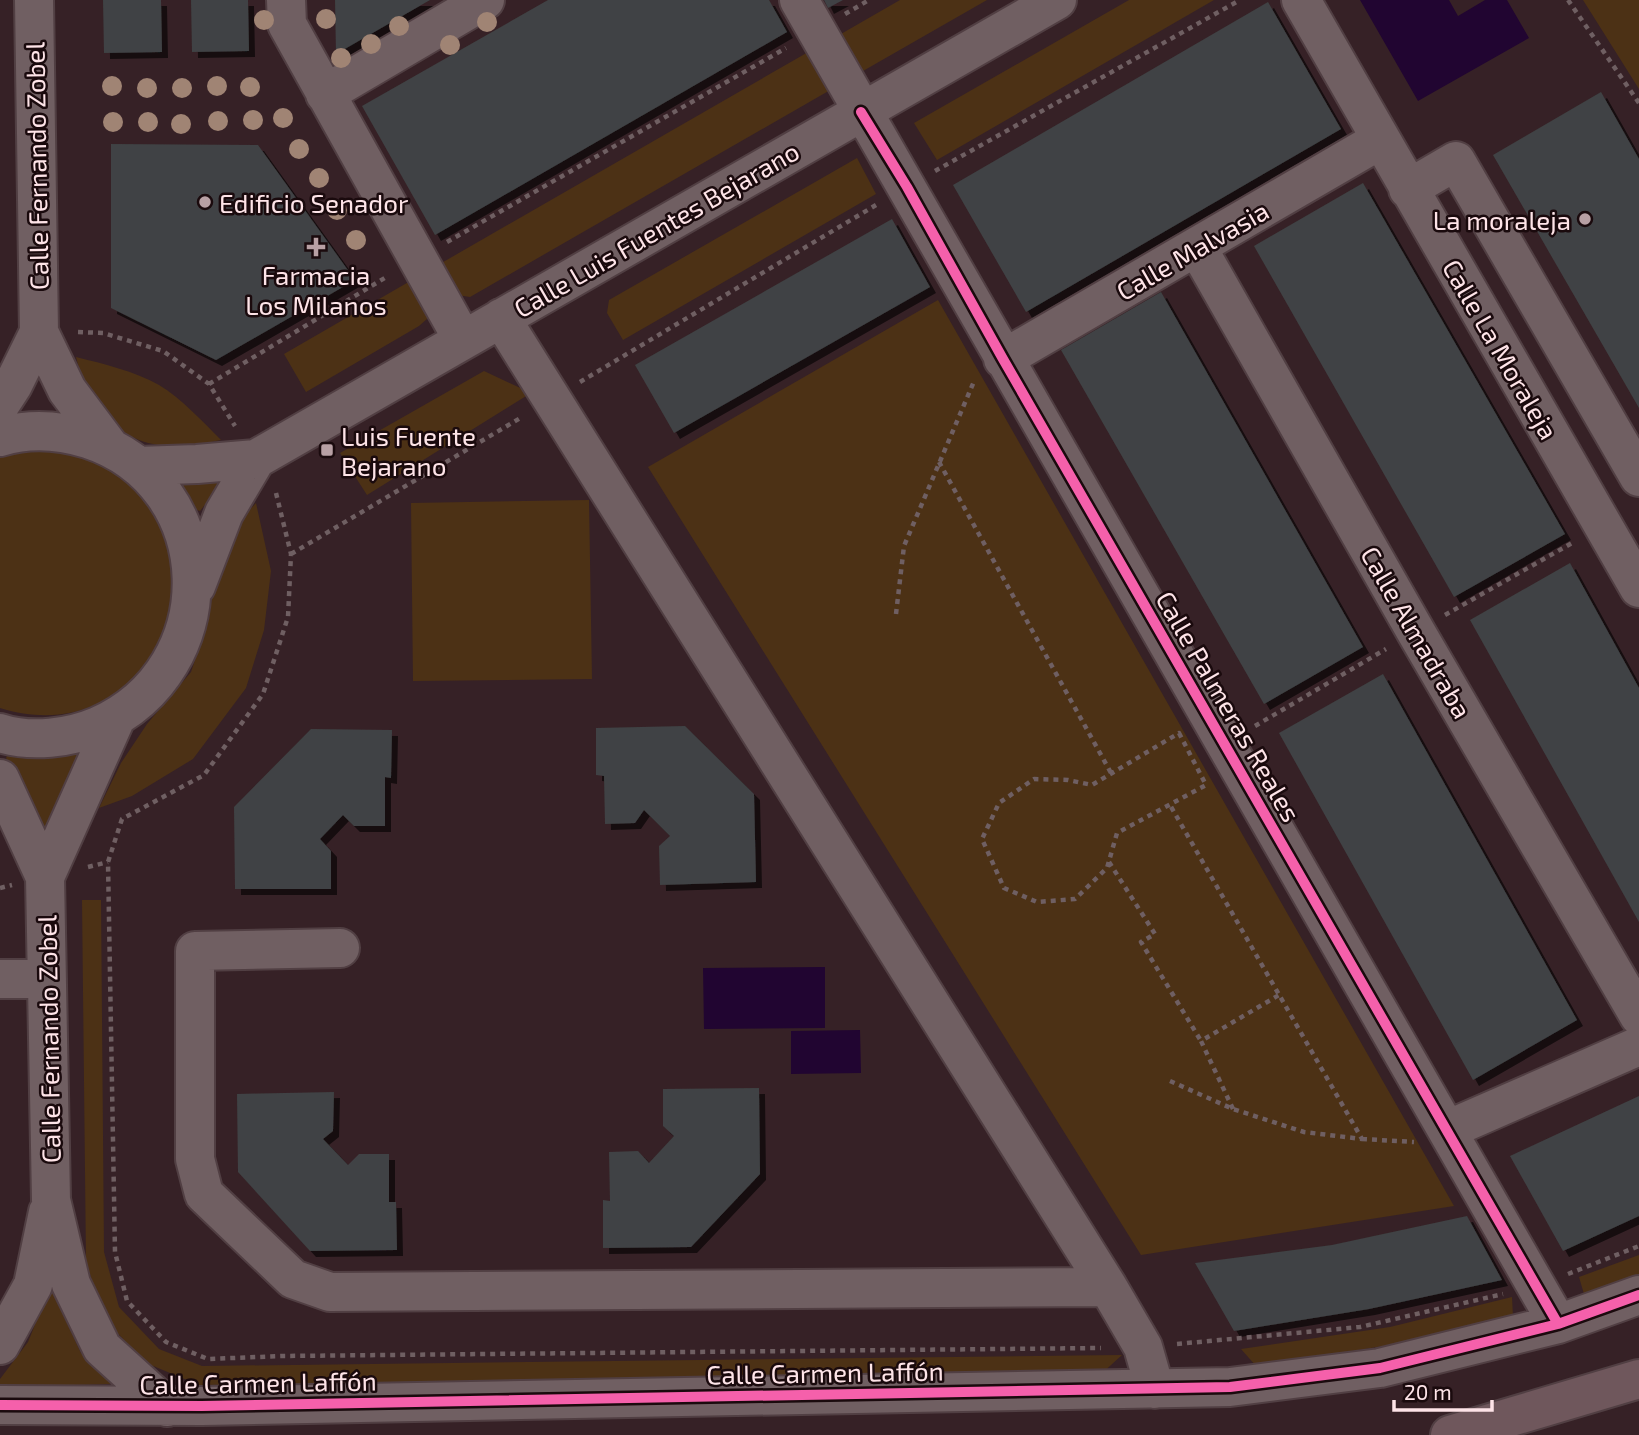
<svg xmlns="http://www.w3.org/2000/svg" width="1639" height="1435" font-family="'Exo 2',sans-serif">
	<style>
		.green { fill: #4c3115 }
		.water { fill: #210531 }
		.building { fill: #3f4244; filter: url(#shadow) }
		.lines { fill: none; stroke-linecap: round; stroke-linejoin: round }
		.minor-casing { stroke: #513f43; stroke-width: 42 }
		.highway-casing { stroke: #513f43; stroke-width: 42 }
		.path { stroke: #6f5f62; stroke-width: 4.5; stroke-dasharray: 5 5; stroke-linecap: butt }
		.minor { stroke: #705f62; stroke-width: 38 }
		.highway { stroke: #6f575c; stroke-width: 38 }
		.cycleway-casing { stroke: #1a0a0d; stroke-width: 15 }
		.cycleway { stroke: #f560ab; stroke-width: 10 }
		.tree { fill: #a08474 }
		.poi-dot { fill: #b8a0a4; stroke: #1a0a0d; stroke-width: 2.5 }
		.labels { text-anchor: middle; dominant-baseline: central; stroke-width: 5; stroke-linejoin: round; paint-order: stroke }
		.street-label { font-size: 26px; fill: #fee4e8; stroke: #1a0a0d }
		.poi-label { font-size: 26px; fill: #fee4e8; stroke: #1a0a0d; text-anchor: start }
	</style>
	<defs>
		<filter id="shadow"><feDropShadow dx="6" dy="6" stdDeviation="0" flood-color="#0009"/></filter>
	</defs>
	<rect width="100%" height="100%" fill="#362126"/>
	<path class="green" d="M900,0H987L856,75L834,38Z
		M1129,0H1214L937,160L914,123Z
		M1583,0H1639V89Z
		M810,51L832,89L470,297L457,295L438,265Z
		M857,158L876,194L623,340L607,313L609,300Z
		M412,280L427,307L428,318L419,326L306,392L284,354Z
		M938,300L1454,1206L1141,1255L648,467Z
		M76,357C104,364 134,371 159,385C182,399 202,421 221,440C170,451 132,451 98,407C94,401 88,395 85,389C81,379 79,367 76,357Z
		M484,371L531,393L367,495L340,453Z
		M46,449C61,452 80,453 94,460C247,534 161,758 0,708V456Z
		M218,476L222,483L200,511L192,508L179,487L183,481Z
		M589,500L592,679L413,681L411,503Z
		M256,503L271,571L264,630L246,688L193,759L132,796L99,808L121,763L147,724L191,672L209,618L218,555L234,526Z
		M78,751L81,754L46,856L21,785L6,758L9,752Z
		M82,900H101L104,1252L119,1307L159,1349L202,1366L1122,1355L1099,1376L199,1385L146,1363L105,1320L86,1262Z
		M1639,1255V1274L1584,1294L1579,1277Z
		M50,1287L81,1353L111,1384L0,1387V1379L28,1342Z
		M1512,1297L1513,1317L1390,1345L1256,1366L1241,1349L1390,1327Z"/>
	<path class="water" d="M1360,0H1449L1458,16L1485,0H1507L1529,38L1418,101Z
		M825,967V1028L704,1029L703,968Z
		M860,1030L861,1073L791,1074V1031Z"/>
	<path class="building" d="M103,0H161L162,52L104,53Z
		M191,0H248L249,51L192,52Z
		M335,0H430L336,54Z
		M548,0H769L787,32L435,235L362,106Z
		M824,0H843L828,8Z
		M1268,2L1341,129L1026,312L953,185Z
		M1601,92L1639,159V408L1493,155Z
		M111,144L258,145L355,280L216,360L111,308Z
		M1363,183L1565,534L1454,597L1254,246Z
		M892,219L930,287L674,433L635,365Z
		M1161,292L1363,647L1264,704L1061,350Z
		M1570,563L1639,688V922L1470,620Z
		M1383,674L1577,1020L1473,1080L1279,733Z
		M685,726L754,794L756,882L660,885L659,846L670,836L644,810L635,823L605,824L604,776L596,775V728Z
		M311,729L392,730L391,778L385,777V826H354L343,815L320,839L331,851V889H235L234,807Z
		M759,1088L760,1174L691,1247L603,1248V1200L610,1201L609,1152L638,1151L649,1163L674,1136L663,1126V1089Z
		M334,1092L333,1131L323,1139L348,1165L359,1154H389V1202H396L397,1250L310,1251L238,1172L237,1094Z
		M1639,1096V1216L1563,1251L1510,1156Z
		M1467,1216L1502,1280L1369,1309L1234,1331L1195,1263L1332,1245Z"/>
	<g class="lines">
		<g class="minor-casing">
			<path id="minor" d="M34,0L39,332L67,390L109,446
				M286,0L287,24L463,340
				M799,0L1558,1324
				M1301,0L1639,588
				M325,94L485,0
				M1408,189L1456,161L1639,477
				M1197,247L1416,632L1639,1016
				M501,318L1108,1287L1143,1347L1155,1389
				M1003,359L1380,140
				M0,405L13,385L39,332
				M0,437C29,428 59,430 88,439C222,483 227,669 98,726C70,738 31,743 0,733
				M138,466L197,464L256,459L1057,0
				M196,586L224,513L256,459
				M0,779L45,877L51,1200L71,1284L102,1348L167,1407
				M45,877L116,718
				M340,948L195,951V1159L204,1194L293,1279L330,1292L1108,1287
				M0,979H47
				M1447,1130L1639,1046
				M0,1345L33,1285L48,1212
				M0,1405L202,1406L1230,1387L1380,1368L1558,1324L1639,1295"/>
		</g>
		<g class="highway-casing">
			<path id="highway" d="M1450,1435L1639,1379"/>
		</g>
		<path class="path" d="M1568,0L1639,103
			M845,14L869,0
			M935,171L1240,0
			M447,242L786,48
			M78,332L103,333L163,351L209,384L235,426
			M580,382L876,205
			M209,384L388,276
			M939,462L1111,773
			M276,493L291,554L288,617L263,694L204,775L122,819L108,862L115,1252L127,1301L166,1342L208,1359L282,1356L1101,1348
			M291,554L522,417
			M896,614L904,546L975,379
			M1445,615L1572,543
			M1255,726L1386,649
			M1179,733L1206,785L1117,833L1107,868L1075,899L1037,902L1004,888L982,839L999,803L1034,779L1068,780L1092,785Z
			M1109,862L1155,934L1141,942L1201,1041
			M88,867L108,862
			M0,888L12,885
			M1170,1081L1233,1109L1304,1132L1362,1139L1170,805
			M1233,1109L1201,1041L1279,995
			M1362,1139L1414,1142
			M1568,1274L1639,1246
			M1177,1344L1360,1327L1503,1294"/>
		<use href="#minor" class="minor"/>
		<use href="#highway" class="highway"/>
		<g class="cycleway-casing">
			<path id="cycleway" d="M861,112L907,187L1003,359L1558,1324
				M0,1405L202,1406L1230,1387L1380,1368L1558,1324L1639,1295"/>
		</g>
		<use href="#cycleway" class="cycleway"/>
	</g>
	<g class="tree">
		<circle cx="326" cy="19" r="10"/>
		<circle cx="264" cy="20" r="10"/>
		<circle cx="487" cy="22" r="10"/>
		<circle cx="399" cy="26" r="10"/>
		<circle cx="371" cy="44" r="10"/>
		<circle cx="450" cy="45" r="10"/>
		<circle cx="341" cy="58" r="10"/>
		<circle cx="112" cy="86" r="10"/>
		<circle cx="217" cy="86" r="10"/>
		<circle cx="250" cy="87" r="10"/>
		<circle cx="147" cy="88" r="10"/>
		<circle cx="182" cy="88" r="10"/>
		<circle cx="283" cy="118" r="10"/>
		<circle cx="253" cy="120" r="10"/>
		<circle cx="218" cy="121" r="10"/>
		<circle cx="113" cy="122" r="10"/>
		<circle cx="148" cy="122" r="10"/>
		<circle cx="181" cy="124" r="10"/>
		<circle cx="299" cy="149" r="10"/>
		<circle cx="319" cy="178" r="10"/>
		<circle cx="337" cy="210" r="10"/>
		<circle cx="356" cy="240" r="10"/>
	</g>
	<g class="poi-dot">
		<circle cx="205" cy="202" r="7"/>
		<circle cx="1585" cy="219" r="7"/>
		<path d="M312.5 236.5h7v7h7v7h-7v7h-7v-7h-7v-7h7z"/>
		<rect x="320" y="443" width="14" height="14" rx="3.5"/>
	</g>
	<g class="labels">
		<g class="street-label">
			<text transform="translate(36 166) rotate(-91)">Calle Fernando Zobel</text>
			<text transform="translate(656 229) rotate(-30)">Calle Luis Fuentes Bejarano</text>
			<text transform="translate(1192 250) rotate(-30)">Calle Malvasia</text>
			<text transform="translate(1501 349) rotate(60)">Calle La Moraleja</text>
			<text transform="translate(1417 632) rotate(60)">Calle Almadraba</text>
			<text transform="translate(1229 706) rotate(60)">Calle Palmeras Reales</text>
			<text transform="translate(48 1039) rotate(-91)">Calle Fernando Zobel</text>
			<text transform="translate(825 1372) rotate(-1)">Calle Carmen Laffón</text>
			<text transform="translate(258 1382) rotate(-1)">Calle Carmen Laffón</text>
		</g>
		<g class="poi-label">
			<text x="219" y="202">Edificio Senador</text>
			<text x="1571" y="219" text-anchor="end">La moraleja</text>
			<text x="316" y="274" text-anchor="middle">Farmacia<tspan x="316" dy="30">Los Milanos</tspan></text>
			<text x="341" y="435">Luis Fuente<tspan x="341" dy="30">Bejarano</tspan></text>
		</g>
	</g>
	<path d="M1394 1400v10h98v-10" fill="none" stroke="#fee4e8" stroke-width="3.5"/>
	<text x="1404" y="1400" font-size="21" fill="#fee4e8" stroke="#1a0a0d" stroke-width="5" paint-order="stroke">20 m</text>
</svg>
